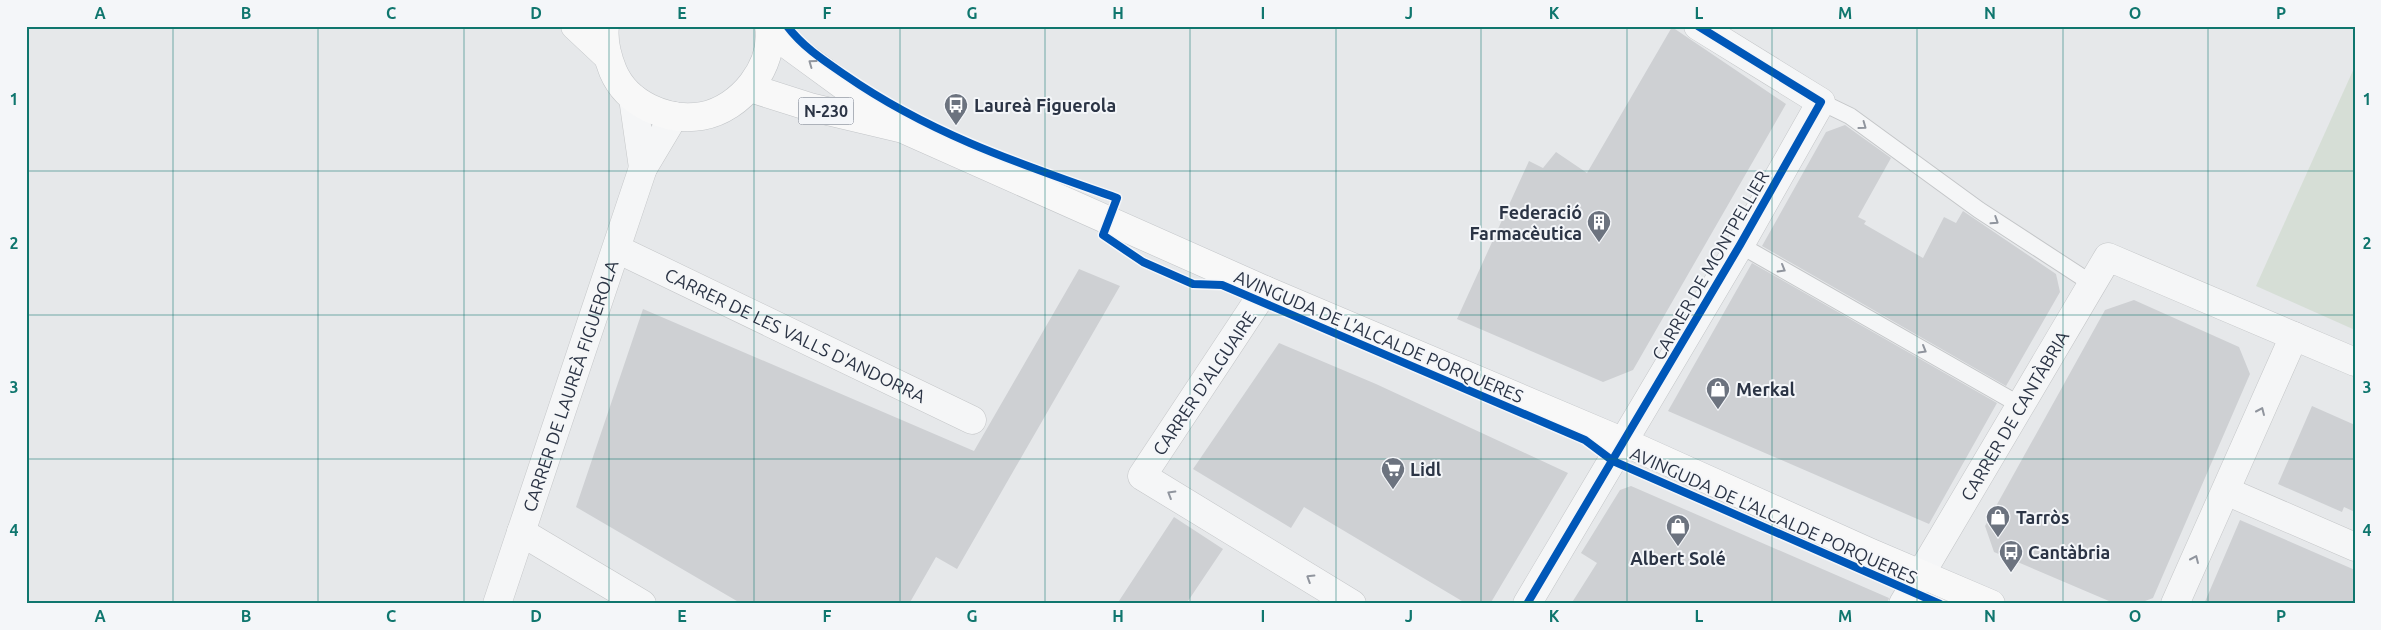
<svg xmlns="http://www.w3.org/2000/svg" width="2381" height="630" font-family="Ubuntu,sans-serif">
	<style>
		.green { fill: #d6ded6 }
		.building { fill: #ced0d3 }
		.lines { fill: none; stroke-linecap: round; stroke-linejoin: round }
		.lane-casing { stroke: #c4c6c8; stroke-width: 18 }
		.street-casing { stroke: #c4c6c8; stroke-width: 29 }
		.primary-casing { stroke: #c2c5c8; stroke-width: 29 }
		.lane { stroke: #f5f6f7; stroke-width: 16 }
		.street { stroke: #f5f6f7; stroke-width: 28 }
		.primary { stroke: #f8f8f8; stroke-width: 28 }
		.cycleway-casing { stroke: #f4f6f9; stroke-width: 11 }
		.cycleway { stroke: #0057b8; stroke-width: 8 }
		.oneway { stroke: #92969e }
		.oneway2 { stroke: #90959e }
		.grid { fill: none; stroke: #0f766e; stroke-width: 1; stroke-opacity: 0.55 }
		.labels { text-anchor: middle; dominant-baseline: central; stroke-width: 4; stroke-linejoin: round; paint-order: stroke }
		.shield { fill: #f4f6f9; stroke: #676e7b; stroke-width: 1 }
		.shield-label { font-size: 16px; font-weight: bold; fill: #2b3445 }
		.poi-label { font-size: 18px; font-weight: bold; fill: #2b3445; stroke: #f4f6f9; text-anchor: start }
		.street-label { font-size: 18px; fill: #2b3445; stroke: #f4f6f9 }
		.neatline { fill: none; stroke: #0f766e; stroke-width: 2 }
		.grid-label { font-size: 16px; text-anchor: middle; font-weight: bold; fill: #0f766e }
	</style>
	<rect width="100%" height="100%" fill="#e6e8ea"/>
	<path class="green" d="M2355,66V330L2256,286Z"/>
	<path class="building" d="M1672,27L1786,104L1633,370L1603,382L1457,319L1529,161L1543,168L1556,152L1587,173Z
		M1845,125L1891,158L1858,217L1866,221L1864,224L1923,258L1944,217L1956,223L1963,211L2056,274L2060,292L2006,386L1762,246L1826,132Z
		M1752,263L1997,403L1929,524L1668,411Z
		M1079,269L1120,286L957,569L936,557L909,604H742L576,507L643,309L974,451Z
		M2134,300L2239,347L2250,374L2153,598L2137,604H2116L1994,552L1985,526L2105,310Z
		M1279,343L1376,384L1568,473L1490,604H1467L1304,507L1291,528L1193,469Z
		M2312,406L2355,425V512L2344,507L2342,512L2278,484Z
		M1631,486L1889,598L1887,604H1571L1597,563L1581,553L1620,490Z
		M1174,517L1223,549L1186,604H1117Z
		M2240,520L2355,570V604H2204Z"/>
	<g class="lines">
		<g class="lane-casing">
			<path id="lane" d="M1821,102L1850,116L1979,210L2091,283
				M1740,245L2020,405"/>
		</g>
		<g class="street-casing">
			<g id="street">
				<path d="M633,98L643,168"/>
				<path id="s1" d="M617,249L972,420"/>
				<path d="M1265,290L1142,476L1352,604"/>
				<path d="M2226,491L2355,547"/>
				<path d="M521,532L642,604"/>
				<path id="s2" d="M497,604L643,168L674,116"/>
				<path d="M1527,604L1740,245L1821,102L1698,26"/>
				<path id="s3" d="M1903,604L2108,257L2355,362"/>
				<path d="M2175,604L2294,336"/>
			</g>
		</g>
		<g class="primary-casing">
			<path id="primary" d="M575,26L607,56
				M605,26C603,42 607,56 613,71C627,104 667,122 702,116C741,109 775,66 769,26
				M770,32L896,124
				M750,88L810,107L903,129L1265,290L1624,442L1869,552L1991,604"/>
		</g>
		<use href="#lane" class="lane"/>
		<use href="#street" class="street"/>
		<use href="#primary" class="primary"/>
		<g class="cycleway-casing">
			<path id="cycleway" d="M787,26C803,47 823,60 845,75C930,134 1020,164 1117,198L1103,235L1143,262L1193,284L1222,285L1585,440L1613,461L1940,604
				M1527,604L1740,245L1821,102L1698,26"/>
		</g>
		<use href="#cycleway" class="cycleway"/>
	</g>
	<defs><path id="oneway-chevron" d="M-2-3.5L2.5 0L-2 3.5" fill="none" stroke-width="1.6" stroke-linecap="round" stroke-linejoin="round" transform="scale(1.25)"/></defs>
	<use class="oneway" href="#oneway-chevron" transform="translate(812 63) rotate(-144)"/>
	<g class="oneway2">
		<use href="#oneway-chevron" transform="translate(1863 126) rotate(36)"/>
		<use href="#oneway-chevron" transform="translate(1995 221) rotate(33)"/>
		<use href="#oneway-chevron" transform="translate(1782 269) rotate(30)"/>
		<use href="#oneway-chevron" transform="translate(1923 350) rotate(30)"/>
		<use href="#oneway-chevron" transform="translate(2261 411) rotate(-66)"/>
		<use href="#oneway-chevron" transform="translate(1171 494) rotate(-149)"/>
		<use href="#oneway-chevron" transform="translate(2195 559) rotate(-66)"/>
		<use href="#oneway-chevron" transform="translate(1310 578) rotate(-148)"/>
	</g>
	<path class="grid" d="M173,26V604M318,26V604M464,26V604M609,26V604M754,26V604M900,26V604M1045,26V604M1190,26V604M1336,26V604M1481,26V604M1627,26V604M1772,26V604M1917,26V604M2063,26V604M2208,26V604M26,171H2355M26,315H2355M26,459H2355"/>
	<defs>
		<g id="bus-pin" transform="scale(1.25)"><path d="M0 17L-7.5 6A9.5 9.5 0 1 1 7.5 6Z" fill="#6c737f" stroke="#f4f6f9"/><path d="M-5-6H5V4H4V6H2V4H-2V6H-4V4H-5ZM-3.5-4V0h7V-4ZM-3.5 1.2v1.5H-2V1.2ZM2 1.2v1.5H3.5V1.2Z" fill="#fff"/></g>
		<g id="building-pin" transform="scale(1.25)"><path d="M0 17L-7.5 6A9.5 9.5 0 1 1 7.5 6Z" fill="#6c737f" stroke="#f4f6f9"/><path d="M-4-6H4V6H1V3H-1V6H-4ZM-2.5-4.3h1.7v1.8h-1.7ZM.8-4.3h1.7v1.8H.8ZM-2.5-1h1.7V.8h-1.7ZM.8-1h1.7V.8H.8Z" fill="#fff"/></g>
		<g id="shop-pin" transform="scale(1.25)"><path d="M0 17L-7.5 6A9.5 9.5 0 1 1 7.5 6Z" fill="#6c737f" stroke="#f4f6f9"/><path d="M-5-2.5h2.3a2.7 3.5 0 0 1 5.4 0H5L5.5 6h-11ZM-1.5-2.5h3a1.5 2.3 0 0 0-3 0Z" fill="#fff"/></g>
		<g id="supermarket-pin" transform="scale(1.25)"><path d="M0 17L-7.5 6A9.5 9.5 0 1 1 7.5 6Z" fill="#6c737f" stroke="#f4f6f9"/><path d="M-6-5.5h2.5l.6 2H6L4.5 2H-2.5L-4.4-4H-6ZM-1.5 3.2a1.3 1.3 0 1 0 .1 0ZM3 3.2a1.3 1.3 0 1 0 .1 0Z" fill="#fff"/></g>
	</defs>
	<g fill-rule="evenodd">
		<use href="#bus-pin" x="956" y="105"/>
		<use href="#building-pin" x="1599" y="222"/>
		<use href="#shop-pin" x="1718" y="389"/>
		<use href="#supermarket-pin" x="1393" y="469"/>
		<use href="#shop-pin" x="1998" y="517"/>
		<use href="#shop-pin" x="1678" y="526"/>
		<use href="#bus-pin" x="2011" y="552"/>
	</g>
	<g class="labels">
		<rect class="shield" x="798.5" y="97.5" width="55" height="27" rx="4"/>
		<g class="shield-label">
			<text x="826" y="111">N-230</text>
		</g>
		<g class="poi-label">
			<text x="974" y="105">Laureà Figuerola</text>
			<text x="1582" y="212" text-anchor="end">Federació<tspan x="1582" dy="21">Farmacèutica</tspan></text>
			<text x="1736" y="389">Merkal</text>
			<text x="1410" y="469">Lidl</text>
			<text x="2016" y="517">Tarròs</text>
			<text x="2028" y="552">Cantàbria</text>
			<text x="1678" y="558" text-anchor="middle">Albert Solé</text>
		</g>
		<g class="street-label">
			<text transform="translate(1710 265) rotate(-60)">CARRER DE MONTPELLIER</text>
			<text stroke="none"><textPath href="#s1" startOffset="198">CARRER DE LES VALLS D'ANDORRA</textPath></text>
			<text transform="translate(1379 336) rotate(23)">AVINGUDA DE L'ALCALDE PORQUERES</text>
			<text transform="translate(1204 383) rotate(-56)">CARRER D'ALGUAIRE</text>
			<text stroke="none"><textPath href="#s2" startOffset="230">CARRER DE LAUREÀ FIGUEROLA</textPath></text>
			<text stroke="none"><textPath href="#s3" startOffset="219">CARRER DE CANTÀBRIA</textPath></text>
			<text transform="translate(1774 515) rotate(24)">AVINGUDA DE L'ALCALDE PORQUERES</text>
		</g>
	</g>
	<rect width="2381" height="630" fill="none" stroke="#f4f6f9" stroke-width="55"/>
	<rect x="28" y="28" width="2326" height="574" class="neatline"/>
	<g class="grid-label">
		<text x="100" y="19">A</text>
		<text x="246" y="19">B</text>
		<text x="391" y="19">C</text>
		<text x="536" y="19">D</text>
		<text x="682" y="19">E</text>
		<text x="827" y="19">F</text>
		<text x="972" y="19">G</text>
		<text x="1118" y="19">H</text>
		<text x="1263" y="19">I</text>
		<text x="1409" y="19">J</text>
		<text x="1554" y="19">K</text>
		<text x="1699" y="19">L</text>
		<text x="1845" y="19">M</text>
		<text x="1990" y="19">N</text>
		<text x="2135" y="19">O</text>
		<text x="2281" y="19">P</text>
		<text x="14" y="105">1</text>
		<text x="2367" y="105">1</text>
		<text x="14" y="249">2</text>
		<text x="2367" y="249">2</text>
		<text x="14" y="393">3</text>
		<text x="2367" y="393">3</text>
		<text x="14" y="536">4</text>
		<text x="2367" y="536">4</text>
		<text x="100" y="622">A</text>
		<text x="246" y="622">B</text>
		<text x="391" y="622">C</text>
		<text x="536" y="622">D</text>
		<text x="682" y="622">E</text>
		<text x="827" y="622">F</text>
		<text x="972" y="622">G</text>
		<text x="1118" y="622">H</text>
		<text x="1263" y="622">I</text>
		<text x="1409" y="622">J</text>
		<text x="1554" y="622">K</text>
		<text x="1699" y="622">L</text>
		<text x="1845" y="622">M</text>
		<text x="1990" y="622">N</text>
		<text x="2135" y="622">O</text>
		<text x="2281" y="622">P</text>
	</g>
</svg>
